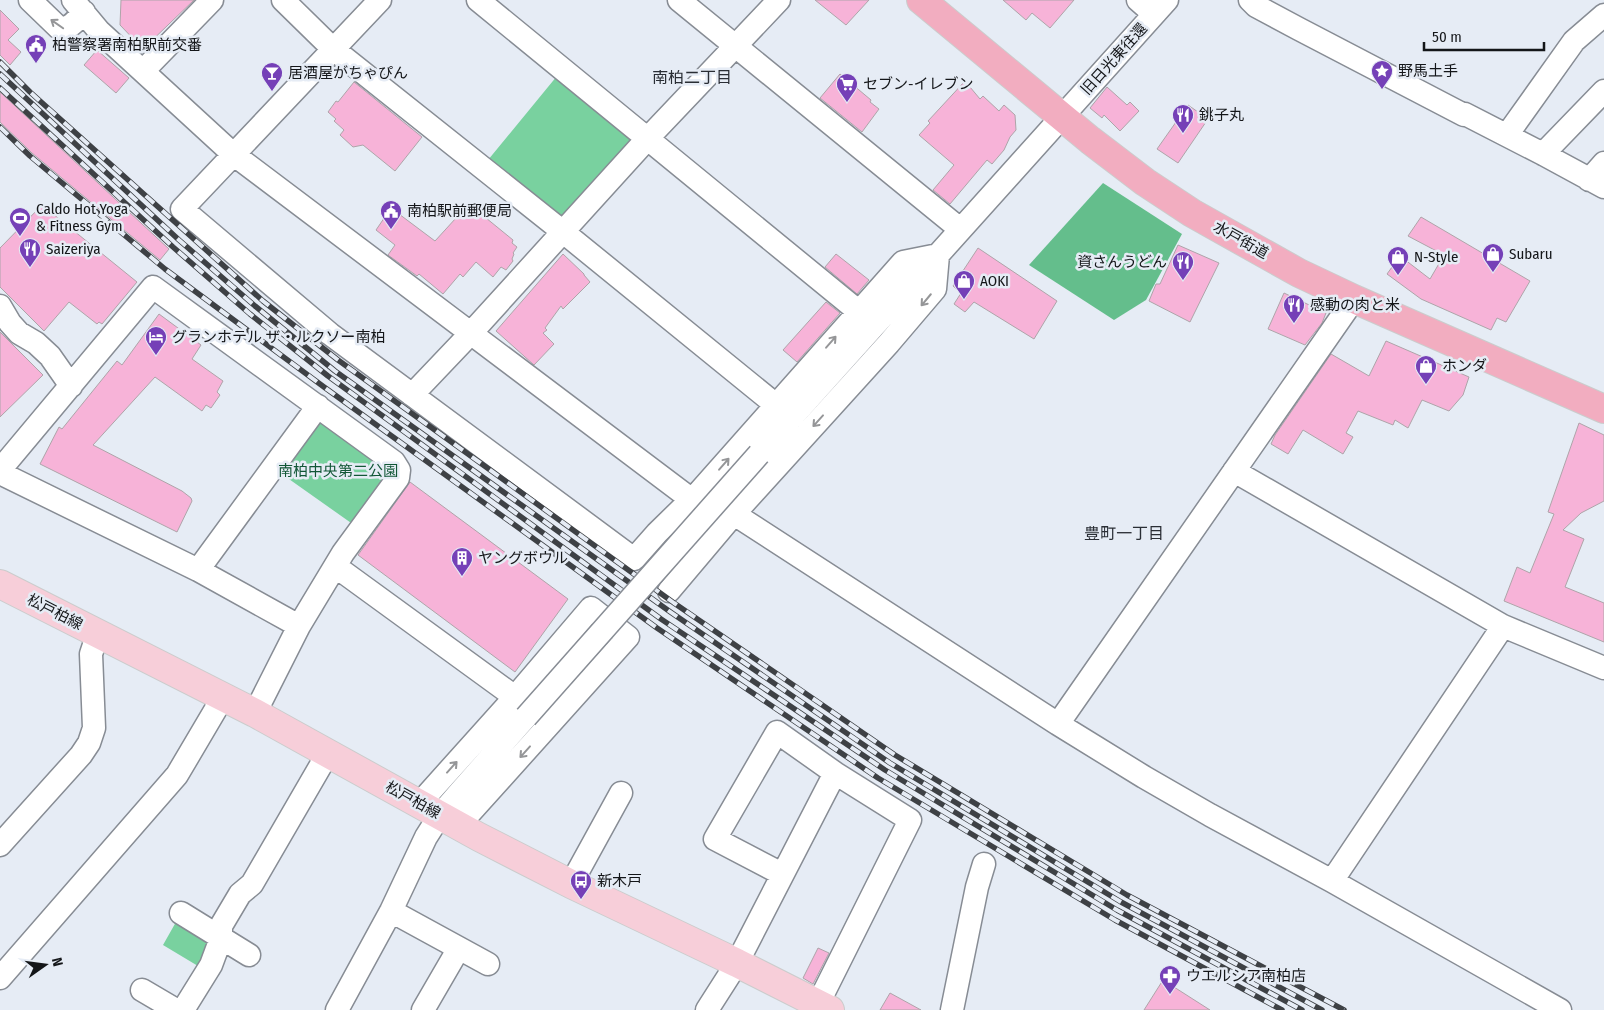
<svg xmlns="http://www.w3.org/2000/svg" width="1604" height="1010" font-family="'Fira Sans Condensed','Noto Sans JP',sans-serif">
	<style>
		.green { fill: #79d19f }
		.forest { fill: #64be8c }
		.building { fill: #f7b3d8; stroke: #aea4a9 }
		.lines { fill: none; stroke-linecap: round; stroke-linejoin: round }
		.minor-casing { stroke: #878c94; stroke-width: 25 }
		.major-casing { stroke: #cbcccc; stroke-width: 30 }
		.highway-casing { stroke: #cbcccc; stroke-width: 30 }
		.minor { stroke: #fff; stroke-width: 22 }
		.major { stroke: #f7ced9; stroke-width: 28 }
		.highway { stroke: #f2adc0; stroke-width: 28 }
		.rail-casing { stroke: #3e4145; stroke-width: 5.5 }
		.rail { stroke: #e6ecf5; stroke-width: 4; stroke-dasharray: 11; stroke-linecap: butt }
		.minor-bridge-casing { stroke: #878c94; stroke-width: 25; stroke-linecap: butt }
		.minor-bridge { stroke: #fff; stroke-width: 22 }
		.oneway { stroke: #959698 }
		.labels { text-anchor: middle; dominant-baseline: central; stroke-width: 5; stroke-linejoin: round; paint-order: stroke }
		.poi-label { font-size: 15px; fill: #141619; stroke: #e6ecf5; text-anchor: start }
		.street-label { font-size: 15px; fill: #141619; stroke: #e6ecf5 }
		.park-label { font-size: 15px; fill: #125737; stroke: #e6ecf5 }
		.neighbourhood-label { font-size: 16px; fill: #2a2e35; stroke: #e6ecf5 }
	</style>
	<rect width="100%" height="100%" fill="#e6ecf5"/>
	<path class="green" d="M557,76L633,135L634,144L567,217L556,218L488,160Z
		M318,420L390,466L391,475L354,525L279,472Z
		M176,922L206,941L208,946L198,966L163,945Z"/>
	<path class="forest" d="M1103,183L1182,234L1146,300L1114,320L1029,265Z"/>
	<path class="building" d="M121,0H194L143,49L120,25Z
		M815,0H869L846,25Z
		M1003,0H1074L1050,28L1032,13L1026,20Z
		M0,10L19,29L8,40L21,52L10,65L0,55Z
		M97,50L129,78L116,93L84,65Z
		M840,74L871,100L870,102L879,109L862,132L820,98Z
		M965,81L980,99L983,96L999,111L1004,105L1015,115L1016,130L1010,137L1004,150L992,164L987,160L950,204L933,190L954,165L919,135L930,123L928,121Z
		M354,82L422,137L395,171L363,145L353,147L340,135L344,130L334,121L336,119L328,112L336,101L338,102Z
		M1107,87L1127,105L1130,102L1139,111L1120,131L1104,115L1102,118L1090,108Z
		M0,92L169,249L160,260L32,153L0,122Z
		M1188,105L1208,119L1178,163L1157,149Z
		M42,205L137,282L102,324L99,322L97,324L69,302L44,331L0,287V248Z
		M466,205L475,209L513,240L512,243L517,247L513,253L514,254L512,259L513,261L506,270L501,267L493,277L476,262L463,277L460,274L443,294L419,274L417,276L388,255L395,245L376,230L391,208L435,241L456,218Z
		M1421,217L1530,281L1506,322L1497,318L1491,330L1421,299L1387,274L1400,256L1430,279L1444,255L1408,236Z
		M1178,245L1219,263L1190,322L1149,301L1156,284H1160Z
		M978,248L1057,301L1034,339L974,302L965,312L954,304L961,293L953,286Z
		M563,254L584,274V275L590,282L563,309L561,306L545,328L547,330L543,333L554,344L534,365L496,331Z
		M836,254L869,280L857,294L825,267Z
		M1284,293L1326,313L1322,323L1305,345L1268,329Z
		M826,302L840,313L797,362L783,350Z
		M159,314L201,345L192,359L223,381L217,392L220,395L211,408L206,405L202,411L155,377L93,445L182,491L191,498L192,501L177,532L40,464L59,427L62,429L117,361L122,365Z
		M0,332L43,375L0,417Z
		M1386,341L1469,377L1463,395L1449,411L1422,400L1408,428L1395,420L1393,425L1358,411L1346,433L1353,437L1343,454L1303,430L1288,454L1271,444L1275,435L1331,354L1369,376Z
		M1579,423L1604,435V501L1581,513L1563,530L1584,539L1565,587L1604,603V642L1504,601L1517,567L1530,573L1554,514L1548,512Z
		M410,482L568,599L515,672L358,555Z
		M818,948L829,953L813,984L803,978Z
		M1163,980L1210,1010H1144Z
		M890,993L921,1010H880Z"/>
	<g class="lines">
		<g class="minor-casing">
			<path id="minor" d="M30,0L59,28C70,30 76,20 84,12
				M73,0L99,31L233,154L704,509
				M283,0L332,48L562,231L776,405
				M380,0L182,209L330,334L634,559L657,533L700,491L903,262L938,255L935,289L889,343L734,514L669,591
				M478,0L858,311
				M679,0L960,229
				M1138,0L1154,14
				M1250,0L1256,6L1299,29L1464,115L1465,114L1543,154L1604,187
				M143,71L212,0
				M1507,135L1574,41L1604,15
				M1543,154L1604,91
				M1589,180L1604,163
				M0,306L10,323L19,333L36,343L50,356L71,386
				M412,395L471,333L648,138L779,0
				M759,454L1167,0
				M0,470L153,287L394,462L399,470L398,478L343,553L299,626L255,713
				M1234,471L1503,626L1604,668
				M0,473L198,570L299,626
				M734,514L1058,724L1144,777L1210,815L1332,881L1560,1010
				M335,566L515,697
				M198,570L318,406
				M1058,724L1354,299
				M419,804L515,697L591,608L628,637L459,825
				M0,845L81,755L89,743L94,728L91,654L98,633
				M1332,881L1503,626
				M571,884L621,793
				M391,911L488,964
				M181,913L249,955
				M0,978L177,775L223,697
				M142,990L176,1010
				M818,1004L910,820L835,773
				M183,1010L211,965L221,938V926L240,894L252,884L328,753
				M337,1010L391,911L426,837L440,815L459,793L526,717
				M423,1010L459,948
				M707,1010L737,963L835,773L777,732L715,839L782,874
				M952,1010L977,887L984,864"/>
		</g>
		<g class="major-casing">
			<path id="major" d="M0,584L255,713L479,837L571,884L737,963L830,1010"/>
		</g>
		<g class="highway-casing">
			<path id="highway" d="M921,0L1090,140L1145,182L1192,213L1299,273L1354,299L1604,409"/>
		</g>
		<use href="#minor" class="minor"/>
		<use href="#major" class="major"/>
		<use href="#highway" class="highway"/>
		<g class="rail-casing">
			<path id="rail" d="M0,62L30,92L263,301L338,360L674,603L895,755L1127,895L1344,1010
				M0,74L179,240L255,306L335,371L669,611L890,763L1121,902L1322,1010
				M0,88L173,247L250,314L328,376L661,619L885,770L1117,910L1302,1010
				M0,127L30,156L165,269L324,387L657,628L878,778L1115,920L1282,1010"/>
		</g>
		<use href="#rail" class="rail"/>
		<g class="minor-bridge-casing">
			<path id="minor-bridge" d="M526,717L759,454"/>
		</g>
		<use href="#minor-bridge" class="minor-bridge"/>
	</g>
	<defs><path id="oneway-shaft" d="M-6 0H5M1.5-3L5.5 0L1.5 3" fill="none" stroke-width="1.6" stroke-linecap="round" stroke-linejoin="round" transform="scale(1.25)"/></defs>
	<g class="oneway">
		<use href="#oneway-shaft" transform="translate(57 24) rotate(-145)"/>
		<use href="#oneway-shaft" transform="translate(926 300) rotate(130)"/>
		<use href="#oneway-shaft" transform="translate(831 342) rotate(-49)"/>
		<use href="#oneway-shaft" transform="translate(818 421) rotate(132)"/>
		<use href="#oneway-shaft" transform="translate(724 464) rotate(-49)"/>
		<use href="#oneway-shaft" transform="translate(525 752) rotate(132)"/>
		<use href="#oneway-shaft" transform="translate(452 767) rotate(-48)"/>
	</g>
	<defs>
		<g id="civic-pin" transform="scale(1.125)"><path d="M0 17L-7.5 6A9.5 9.5 0 1 1 7.5 6Z" fill="#7540b7" stroke="#e6ecf5"/><path d="M-.6-6.5H3V-4.5H.6V-3L4-1V1h2V6H-6V1h2V-1L-.6-3ZM-1.2 2.5V6h2.4V2.5Z" fill="#fff"/></g>
		<g id="sight-pin" transform="scale(1.125)"><path d="M0 17L-7.5 6A9.5 9.5 0 1 1 7.5 6Z" fill="#7540b7" stroke="#e6ecf5"/><path d="M0-6L1.8-2.2L6-1.7L2.9 1.2L3.7 5.4L0 3.3L-3.7 5.4L-2.9 1.2L-6-1.7L-1.8-2.2Z" fill="#fff"/></g>
		<g id="bar-pin" transform="scale(1.125)"><path d="M0 17L-7.5 6A9.5 9.5 0 1 1 7.5 6Z" fill="#7540b7" stroke="#e6ecf5"/><path d="M-6-5H6L.8 .8V4.5H3.5V6h-7V4.5H-.8V.8Z" fill="#fff"/></g>
		<g id="supermarket-pin" transform="scale(1.125)"><path d="M0 17L-7.5 6A9.5 9.5 0 1 1 7.5 6Z" fill="#7540b7" stroke="#e6ecf5"/><path d="M-6-5.5h2.5l.6 2H6L4.5 2H-2.5L-4.4-4H-6ZM-1.5 3.2a1.3 1.3 0 1 0 .1 0ZM3 3.2a1.3 1.3 0 1 0 .1 0Z" fill="#fff"/></g>
		<g id="restaurant-pin" transform="scale(1.125)"><path d="M0 17L-7.5 6A9.5 9.5 0 1 1 7.5 6Z" fill="#7540b7" stroke="#e6ecf5"/><path d="M-5-6h1v4h1v-4h1v4h1v-4h1v5L-1.5 .5V6h-2V.5L-5-1ZM5-6V6H3V1.5H1.5Q1.5-4 5-6Z" fill="#fff"/></g>
		<g id="stadium-pin" transform="scale(1.125)"><path d="M0 17L-7.5 6A9.5 9.5 0 1 1 7.5 6Z" fill="#7540b7" stroke="#e6ecf5"/><path d="M0-5a6.5 5 0 1 0 0 10a6.5 5 0 1 0 0-10ZM-3.5-1.8h7v3.6h-7Z" fill="#fff"/></g>
		<g id="shop-pin" transform="scale(1.125)"><path d="M0 17L-7.5 6A9.5 9.5 0 1 1 7.5 6Z" fill="#7540b7" stroke="#e6ecf5"/><path d="M-5-2.5h2.3a2.7 3.5 0 0 1 5.4 0H5L5.5 6h-11ZM-1.5-2.5h3a1.5 2.3 0 0 0-3 0Z" fill="#fff"/></g>
		<g id="hotel-pin" transform="scale(1.125)"><path d="M0 17L-7.5 6A9.5 9.5 0 1 1 7.5 6Z" fill="#7540b7" stroke="#e6ecf5"/><path d="M-6-4.5h1.5V1H6V5H4.5V3h-9V5H-6ZM-4 0a1.8 1.8 0 1 1 3.6 0ZM.5 0V-2.5h3Q6-2.5 6 0Z" fill="#fff"/></g>
		<g id="building-pin" transform="scale(1.125)"><path d="M0 17L-7.5 6A9.5 9.5 0 1 1 7.5 6Z" fill="#7540b7" stroke="#e6ecf5"/><path d="M-4-6H4V6H1V3H-1V6H-4ZM-2.5-4.3h1.7v1.8h-1.7ZM.8-4.3h1.7v1.8H.8ZM-2.5-1h1.7V.8h-1.7ZM.8-1h1.7V.8H.8Z" fill="#fff"/></g>
		<g id="bus-pin" transform="scale(1.125)"><path d="M0 17L-7.5 6A9.5 9.5 0 1 1 7.5 6Z" fill="#7540b7" stroke="#e6ecf5"/><path d="M-5-6H5V4H4V6H2V4H-2V6H-4V4H-5ZM-3.5-4V0h7V-4ZM-3.5 1.2v1.5H-2V1.2ZM2 1.2v1.5H3.5V1.2Z" fill="#fff"/></g>
		<g id="pharmacy-pin" transform="scale(1.125)"><path d="M0 17L-7.5 6A9.5 9.5 0 1 1 7.5 6Z" fill="#7540b7" stroke="#e6ecf5"/><path d="M-2-6h4v4h4v4h-4v4h-4v-4h-4v-4h4Z" fill="#fff"/></g>
	</defs>
	<g fill-rule="evenodd">
		<use href="#civic-pin" x="36" y="45"/>
		<use href="#sight-pin" x="1382" y="71"/>
		<use href="#bar-pin" x="272" y="73"/>
		<use href="#supermarket-pin" x="847" y="84"/>
		<use href="#restaurant-pin" x="1183" y="115"/>
		<use href="#civic-pin" x="391" y="211"/>
		<use href="#stadium-pin" x="20" y="218"/>
		<use href="#restaurant-pin" x="30" y="249"/>
		<use href="#shop-pin" x="1493" y="254"/>
		<use href="#shop-pin" x="1398" y="257"/>
		<use href="#restaurant-pin" x="1183" y="262"/>
		<use href="#shop-pin" x="964" y="281"/>
		<use href="#restaurant-pin" x="1294" y="305"/>
		<use href="#hotel-pin" x="156" y="337"/>
		<use href="#shop-pin" x="1426" y="366"/>
		<use href="#building-pin" x="462" y="558"/>
		<use href="#bus-pin" x="581" y="881"/>
		<use href="#pharmacy-pin" x="1170" y="976"/>
	</g>
	<g class="labels">
		<g class="poi-label">
			<text x="52" y="45">柏警察署南柏駅前交番</text>
			<text x="1398" y="71">野馬土手</text>
			<text x="288" y="73">居酒屋がちゃぴん</text>
			<text x="863" y="84">セブン-イレブン</text>
			<text x="1199" y="115">銚子丸</text>
			<text x="36" y="209">Caldo Hot Yoga<tspan x="36" dy="17">&amp; Fitness Gym</tspan></text>
			<text x="407" y="211">南柏駅前郵便局</text>
			<text x="46" y="249">Saizeriya</text>
			<text x="1509" y="254">Subaru</text>
			<text x="1414" y="257">N-Style</text>
			<text x="1167" y="262" text-anchor="end">資さんうどん</text>
			<text x="980" y="281">AOKI</text>
			<text x="1310" y="305">感動の肉と米</text>
			<text x="172" y="337">グランホテル ザ・ルクソー南柏</text>
			<text x="1442" y="366">ホンダ</text>
			<text x="478" y="558">ヤングボウル</text>
			<text x="597" y="881">新木戸</text>
			<text x="1186" y="976">ウエルシア南柏店</text>
		</g>
		<g class="street-label">
			<text transform="translate(1114 59) rotate(-48)">旧日光東往還</text>
			<text transform="translate(1241 240) rotate(29)">水戸街道</text>
			<text transform="translate(55 612) rotate(27)">松戸柏線</text>
			<text transform="translate(413 800) rotate(29)">松戸柏線</text>
		</g>
		<g class="park-label">
			<text x="338" y="471">南柏中央第二公園</text>
		</g>
		<g class="neighbourhood-label">
			<text x="692" y="77">南柏二丁目</text>
			<text x="1124" y="533">豊町一丁目</text>
		</g>
	</g>
	<g transform="translate(45 965) rotate(76)" stroke="#e6ecf5" stroke-width="4" paint-order="stroke">
	<path d="M0-4L9 19L0 12L-9 19Z" fill="#141619"/>
	<text y="-8" font-size="14" font-weight="bold" text-anchor="middle" fill="#141619">N</text>
	</g>
	<path d="M1424 42v8h120v-8" fill="none" stroke="#141619" stroke-width="2.5"/>
	<text x="1432" y="42" font-size="15" fill="#141619" stroke="#e6ecf5" stroke-width="4" paint-order="stroke">50 m</text>
</svg>
